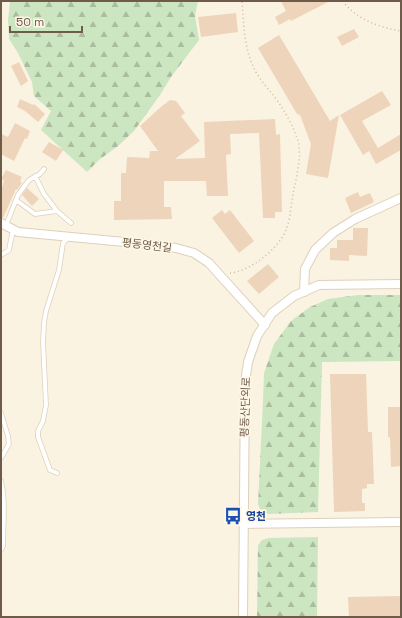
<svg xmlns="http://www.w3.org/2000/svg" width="402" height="618" font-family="'Space Grotesk','Noto Sans KR',sans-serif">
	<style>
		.forest { fill: url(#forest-firs) }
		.building { fill: #eed4ba }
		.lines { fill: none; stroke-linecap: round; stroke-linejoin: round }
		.service-casing { stroke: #ded0bd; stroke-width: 5.5 }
		.minor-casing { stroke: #ded0bd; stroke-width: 10 }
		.path { stroke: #d2b89e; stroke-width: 1.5; stroke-dasharray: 1 3; stroke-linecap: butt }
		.service { stroke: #fff; stroke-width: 4 }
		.minor { stroke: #fff; stroke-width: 8 }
		.labels { text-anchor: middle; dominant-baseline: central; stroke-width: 3.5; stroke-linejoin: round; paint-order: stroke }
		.street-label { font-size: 11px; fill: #6f5b4a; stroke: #fef7e6 }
		.transit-label { font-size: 11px; font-weight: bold; fill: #164399; stroke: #fef7e6; text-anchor: start }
	</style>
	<defs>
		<pattern id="forest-firs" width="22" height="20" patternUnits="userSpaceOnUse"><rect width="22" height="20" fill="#cce6c1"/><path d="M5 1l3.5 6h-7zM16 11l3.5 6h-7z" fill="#aabd9f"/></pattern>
	</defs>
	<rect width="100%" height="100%" fill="#faf3e1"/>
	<path class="forest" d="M10,1H198L195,16L199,40L171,77L160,95L134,131L118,146L99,160L87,172L41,130L51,111L34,96L32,82L18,53L9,39L8,20Z
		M358,295H401V361L322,362L318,512L268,514L260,509L258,504L263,401L264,373L274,344L291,321L310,307L328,299Z
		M318,537L317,617H257L258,545L262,540L269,538Z"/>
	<path class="building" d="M281,1H330L291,21L290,19L279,25L275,17L286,11Z
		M236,13L238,32L201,37L198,17Z
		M354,29L359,37L342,46L337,37Z
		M279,35L330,121L339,115L328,178L306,174L311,144L300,115L297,114L258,48Z
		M19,62L28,81L21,86L11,66Z
		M382,91L391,105L362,121L378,148L401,134V150L376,164L369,151L363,155L340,115Z
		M20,99L33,105L34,104L45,114L38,122L25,111L17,107Z
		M170,100L176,101L185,113L181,116L200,141L175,159L205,158L204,122L275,119L276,135L280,134L282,212H275V218H263L259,133L230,134L231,154L226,155L228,196H207L206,181H164V207H171L172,219L114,220V201H121V173H126L127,157L149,158L150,151H158L140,126L162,106Z
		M15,123L30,131L27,139L25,138L14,161L1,154V134L8,137Z
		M49,142L63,150L56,161L42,152Z
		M6,170L22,177L20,181L22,183L17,190L16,189L3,218H1V192L4,180L1,179Z
		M27,188L39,199L32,206L22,195Z
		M358,192L360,197L370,193L374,202L351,213L345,198Z
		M222,210L225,214L230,210L254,241L239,253L212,218Z
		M353,228H368L367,256L349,255V261L330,260V248H337V240H353Z
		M268,264L279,277L259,294L247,281Z
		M330,374H366L368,432H372L374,484H367V488L362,489V503H365V511L334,512Z
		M388,407H401V466L391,467L390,437H388Z
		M401,596V617H349L348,597Z"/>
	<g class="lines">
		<g class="service-casing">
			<path id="service" d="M35,176L44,194L57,211L71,223
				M16,200L35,214L57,211
				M6,225L18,195L29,180L40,174L44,169
				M1,255L9,250L13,230
				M1,413L8,436L9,444L1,458
				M57,473L50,470L38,437V431L43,421L46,405L43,342L44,323L46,311L59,270L63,243L69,237
				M1,481C6,502 3,524 3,546L1,550"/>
		</g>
		<g class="minor-casing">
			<path id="minor" d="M1,223L18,232L146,244L176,248L194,253L209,263L217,272L265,325
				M304,292L305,269L315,250L333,233L355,219L401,198
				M243,524L401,522
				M243,617L245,382L248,362L257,336L272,313L294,296L319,285L401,284"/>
		</g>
		<path class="path" d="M343,1C355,19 381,28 401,31
			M230,273C251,271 278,249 286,230C291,218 291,202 294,189C297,175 302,155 298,141C294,128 287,115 279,103C272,93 264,85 257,74C244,52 244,26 242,1"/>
		<use href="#service" class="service"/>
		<use href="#minor" class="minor"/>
	</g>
	<defs>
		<g id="bus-bare" transform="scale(1.38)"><path d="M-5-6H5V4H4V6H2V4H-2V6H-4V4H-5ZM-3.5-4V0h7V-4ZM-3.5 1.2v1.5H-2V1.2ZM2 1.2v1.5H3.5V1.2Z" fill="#1a4fb4" stroke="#fef7e6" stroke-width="2.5" paint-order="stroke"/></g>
	</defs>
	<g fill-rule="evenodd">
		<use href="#bus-bare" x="233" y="516"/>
	</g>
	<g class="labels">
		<g class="street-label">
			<text transform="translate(147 245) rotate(7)">평동영천길</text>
			<text transform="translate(245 407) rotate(-88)">평동산단외로</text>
		</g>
		<g class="transit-label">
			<text x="246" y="516">영천</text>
		</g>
	</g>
	<rect width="402" height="618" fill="none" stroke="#6f5b4a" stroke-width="4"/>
	<path d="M10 26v6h72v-6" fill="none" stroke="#6f5b4a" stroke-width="2"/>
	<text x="16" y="26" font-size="12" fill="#6f5b4a" stroke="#fef7e6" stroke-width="3" paint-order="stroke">50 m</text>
</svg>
